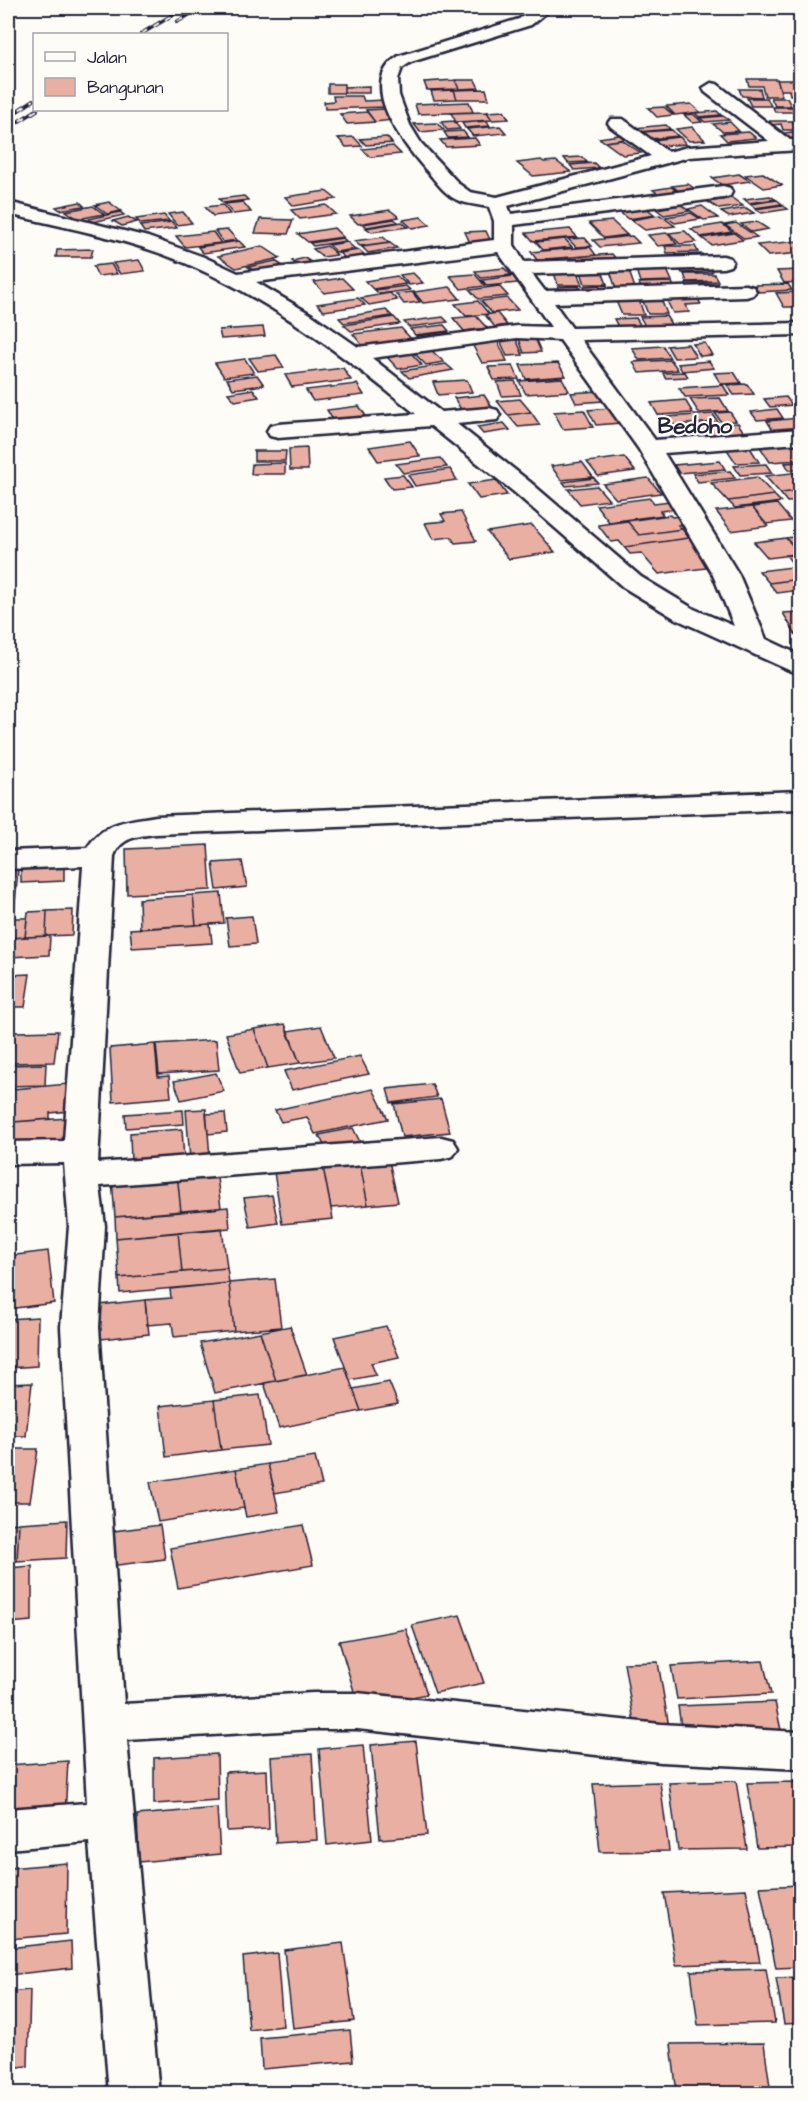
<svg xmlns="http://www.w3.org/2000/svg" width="808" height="2101" font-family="'Architects Daughter',sans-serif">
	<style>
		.building { fill: #e8afa2; stroke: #22223b; stroke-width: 1.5 }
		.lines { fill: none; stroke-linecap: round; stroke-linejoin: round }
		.minor-casing { stroke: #22223b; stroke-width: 5 }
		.minor { fill: #fdfcf7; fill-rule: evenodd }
		.rail-casing { stroke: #22223b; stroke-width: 4 }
		.rail { stroke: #fdfcf7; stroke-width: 2; stroke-dasharray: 7; stroke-linecap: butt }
		.labels { text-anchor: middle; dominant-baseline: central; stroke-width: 4.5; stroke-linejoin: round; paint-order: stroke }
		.far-quarter-label { font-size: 22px; font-weight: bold; fill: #22223b; stroke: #fdfcf7 }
	</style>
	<rect width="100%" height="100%" fill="#fdfcf7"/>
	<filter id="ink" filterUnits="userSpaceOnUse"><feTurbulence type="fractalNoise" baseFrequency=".0167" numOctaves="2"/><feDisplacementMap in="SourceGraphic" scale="12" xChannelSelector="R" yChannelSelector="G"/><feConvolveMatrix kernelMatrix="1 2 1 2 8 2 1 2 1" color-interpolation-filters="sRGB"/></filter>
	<g filter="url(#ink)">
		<path class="building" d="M747,79H777L782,96H765L762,86H749Z
			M455,80H475L479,88L459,89Z
			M455,80L459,89L427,90L424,82Z
			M777,80H794L799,95H790L789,90H781Z
			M328,84H344V93H328Z
			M369,86V93H344V87Z
			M486,89L489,99H457L454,90Z
			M739,89H760L762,97L742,96Z
			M454,90L457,99L434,100L431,91Z
			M333,96H362L364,101L385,100L387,107L325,109L324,102L334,101Z
			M747,98H767L771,106H751Z
			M771,98H787L791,106H775Z
			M469,102L473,112L418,114L415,104Z
			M691,104L700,112L675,115L666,106Z
			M664,107L673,115L657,117L648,108Z
			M773,107H794L797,112H775Z
			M384,109L393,120L375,122L366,110Z
			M504,111L509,119L492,120L487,112Z
			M717,111L721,115L699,117L695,113Z
			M367,112L375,122L347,124L340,114Z
			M487,112L492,120L456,122L451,113Z
			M693,114L702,122L693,123L684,115Z
			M723,116L729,120L705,122L700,118Z
			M454,121L460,129L447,130L441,122Z
			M487,121L490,126L465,128L462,123Z
			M769,121H792L797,130H783L781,124L771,125Z
			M730,122L739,131L723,132L713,124Z
			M437,123L444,130L420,132L414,124Z
			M666,125L670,129L638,132L633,128Z
			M500,126L506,133L473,136L467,129Z
			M692,127L705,140L689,141L676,129Z
			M672,130L678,136L650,139L643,132Z
			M463,131L468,137L448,138L444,132Z
			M749,132L756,138L727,141L720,134Z
			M792,132L800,142L789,143L778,134Z
			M626,134L632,138L605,142L599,138Z
			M354,137L362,146L346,147L338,138Z
			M387,137L392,143L366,145L360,139Z
			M680,137L686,144L658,146L652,140Z
			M475,138L480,145L446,147L440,140Z
			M622,140L641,153L623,155L605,142Z
			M393,146L401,154L370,157L362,149Z
			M582,157L587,162L568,163L564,158Z
			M541,160L544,162L556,161L571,172L533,176L517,163Z
			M594,163L599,168L574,170L570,165Z
			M763,173L782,185L764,188L745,175Z
			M739,174L750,181L722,185L712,178Z
			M688,184L701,193L685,195L672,186Z
			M671,187L683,195L665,198L653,190Z
			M326,191L336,199L294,206L285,197Z
			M244,196L248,200L223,203L219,199Z
			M770,196L775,199L749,203L744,199Z
			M732,198L743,206L719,209L708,202Z
			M777,200L782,204L755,208L750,204Z
			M80,202L84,206L60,210L56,207Z
			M109,202L121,211L107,214L95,205Z
			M243,202L251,212L233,214L225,204Z
			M223,205L230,214L213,216L205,207Z
			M326,205L336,214L300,219L291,210Z
			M681,205L689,211L664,215L656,209Z
			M782,205L788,209L762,213L755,209Z
			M93,206L104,214L78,219L66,211Z
			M702,206L718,218L704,220L688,209Z
			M645,207L655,215L628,219L618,211Z
			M746,208L754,213L729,217L721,212Z
			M390,210L399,217L358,224L350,216Z
			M120,212L124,215L93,222L89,219Z
			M183,212L192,223L177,225L168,214Z
			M691,213L700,219L675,223L666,217Z
			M164,215L169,221L141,224L136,219Z
			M660,215L675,226L645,230L631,220Z
			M128,217L137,222L122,226L113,221Z
			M421,217L430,225L412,228L403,220Z
			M260,219L293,220L288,234L255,233Z
			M394,219L398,222L367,227L363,224Z
			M612,221L627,235L604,238L589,223Z
			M172,222L177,228L144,232L140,226Z
			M402,222L408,227L372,232L366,228Z
			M757,222L768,229L752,232L741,224Z
			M736,223L757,237L745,239L725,225Z
			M722,224L732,232L701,237L691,229Z
			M334,228L343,237L308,242L298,234Z
			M570,229L577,237L533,241L526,233Z
			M228,230L237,240L223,242L215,231Z
			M486,231L492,244L471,245L465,232Z
			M685,231L696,242L680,244L669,233Z
			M213,232L221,243L185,247L176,236Z
			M667,233L677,244L658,246L648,235Z
			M734,233L743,240L711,245L702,238Z
			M632,236L639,243L600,247L593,240Z
			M383,237L389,242L360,246L354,241Z
			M343,238L346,241L313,246L310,243Z
			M585,238L592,246L576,247L568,239Z
			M565,239L572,247L543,250L536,242Z
			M239,241L245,247L203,253L198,247Z
			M799,241L800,253L768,256L757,245Z
			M347,242L355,249L336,252L329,245Z
			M390,243L397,248L368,253L362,247Z
			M262,246L280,258L236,268L218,256Z
			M327,246L337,255L323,257L313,249Z
			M665,246H695L698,252L667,253Z
			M590,247L596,255L537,260L531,252Z
			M93,249L91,257H56L57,250Z
			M359,250L365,255L345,258L339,253Z
			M612,254L618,261L551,266L546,259Z
			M702,254L705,260L673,261L670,255Z
			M305,258L314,264L301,267L292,261Z
			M139,260L145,271L120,274L113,263Z
			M275,261L283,266L256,272L248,267Z
			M111,264L117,274L98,276L93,266Z
			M710,267L712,272L682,273L679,268Z
			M504,268L511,275L481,278L475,271Z
			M636,270H667L672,281L640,282Z
			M800,270V282L784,283L777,271Z
			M602,271L607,284H585L581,272Z
			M610,271H629L636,291L617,292Z
			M577,272L582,285H558L554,273Z
			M413,273L423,283L409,285L400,275Z
			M475,274L485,286L461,289L450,276Z
			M684,274H714L718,281L687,282Z
			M397,276L406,284L373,289L365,281Z
			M513,276L518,283L487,286L482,280Z
			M342,278L353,289L324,293L314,282Z
			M672,282L675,290L642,291L639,283Z
			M686,283H717L720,290L689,291Z
			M788,284L792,290L758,292L755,285Z
			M607,285L610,292L586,293L584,286Z
			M406,286L410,290L379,294L375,290Z
			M499,286L508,296L478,299L470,290Z
			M579,286L582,293H560L558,287Z
			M450,287L460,299L423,303L414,292Z
			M412,292L420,302L404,304L396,294Z
			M800,292V307H784L776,293Z
			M390,293L397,300L369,305L361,298Z
			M358,298L365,305L324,311L317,304Z
			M507,298L518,310L492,313L481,301Z
			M697,298L701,304L686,305L689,312L673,313L666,299Z
			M642,299H661L667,314H648Z
			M639,300L644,315H622L616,301Z
			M478,301L489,314L466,316L455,304Z
			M386,310L392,316L344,323L339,318Z
			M497,313L507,325L495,327L485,315Z
			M476,316L487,328L464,331L453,318Z
			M666,316L674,329L648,331L640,317Z
			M394,317L400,324L351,331L344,325Z
			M443,317L448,322L409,327L404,322Z
			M636,318L644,331L621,332L614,319Z
			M444,325L449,331L415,335L410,329Z
			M263,327L265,336L221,339L219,330Z
			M401,328L415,343L366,350L353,334Z
			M448,332L455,340L422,343L416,336Z
			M535,338L541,352L524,353L519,339Z
			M516,339L523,355L507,356L500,340Z
			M498,342L507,361L482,363L472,344Z
			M705,343L712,355L700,356L693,344Z
			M688,344L696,357L674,358L667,346Z
			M663,346L670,358L639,360L632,348Z
			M432,351L444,362L426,365L414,353Z
			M411,353L422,365L398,369L387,357Z
			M276,355L284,368L258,371L249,358Z
			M245,359L254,373L224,377L215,363Z
			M671,360L678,370L639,373L633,362Z
			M709,361L714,368L682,371L678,364Z
			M558,363L566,376L526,379L520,365Z
			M446,364L453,370L409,378L402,371Z
			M513,366L519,379L494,380L488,367Z
			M343,368L351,380L292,387L285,375Z
			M685,372L688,377L665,378L663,373Z
			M734,372L741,383L721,384L714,373Z
			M257,375L264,385L233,389L227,379Z
			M562,378L569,391L526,394L519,381Z
			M467,380L472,392L438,395L433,382Z
			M515,381L521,395L502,396L497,382Z
			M357,384L364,395L313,401L306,390Z
			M747,384L754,394L734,395L727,385Z
			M723,385L729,395L685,397L679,388Z
			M253,389L259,397L235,401L228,393Z
			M599,391L603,401L576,403L571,393Z
			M484,395L495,412L465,416L454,398Z
			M786,397L792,405L770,407L764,399Z
			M720,398L728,411L699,413L690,399Z
			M520,399L531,412L508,415L497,401Z
			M685,400L693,413L658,415L651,403Z
			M359,406L368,419L335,423L327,410Z
			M611,408L620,423L596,425L588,410Z
			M777,409L783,418L757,420L751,412Z
			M584,410L593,427L563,429L554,412Z
			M531,412L540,425L518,427L508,415Z
			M730,412L736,421L721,422L715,413Z
			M713,414L718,422L671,425L666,417Z
			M800,418V430L774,432L767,421Z
			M504,423L510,430L483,434L477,427Z
			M738,423L748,439L729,440L719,425Z
			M713,424L723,439L690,441L681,427Z
			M410,441L420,456L378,461L369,447Z
			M800,444V460L770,462L760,447Z
			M749,446L759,462L736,463L726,448Z
			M307,448L308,470H290L289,449Z
			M254,451H286L285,461H254Z
			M624,457L635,471L598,476L587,462Z
			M440,458L447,467L403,473L396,464Z
			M720,461L725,469L679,473L674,465Z
			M582,462L593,477L561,480L551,466Z
			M800,462V470H789L785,463Z
			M285,463V474H251L252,464Z
			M766,464L772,473L740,475L734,466Z
			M450,469L457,480L415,486L408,475Z
			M730,471L735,478L698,482L693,474Z
			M800,472V491L780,493L765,476Z
			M403,475L412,487L392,489L384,477Z
			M757,477L774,495L728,501L711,483Z
			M594,478L598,483L566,486L563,482Z
			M648,478L661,493L616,499L603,484Z
			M496,480L507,495L479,499L468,484Z
			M597,486L609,500L580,504L568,489Z
			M800,491V501L787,502L780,493Z
			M774,495L781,502L735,508L728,501Z
			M650,498L654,503L670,501L677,509L660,511L663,515L609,522L596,505Z
			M777,504L791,521L766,524L752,507Z
			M752,507L768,526L731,531L716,511Z
			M461,512L476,541L455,543L451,537L433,539L425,523L445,521L441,514Z
			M670,515L672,517L680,516L686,524L678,525L682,529L639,535L627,521Z
			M627,521L639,535L682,529L689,538L624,547L619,541L611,542L598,525Z
			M532,525L555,552L509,559L487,532Z
			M800,536V562L792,563L786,555L800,554L786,538Z
			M689,538L714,567L659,574L641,553L630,554L624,547Z
			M786,538L800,554L768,558L754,542Z
			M800,566V579L769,583L759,571Z
			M800,579V590L777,593L769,583Z
			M800,612V642L783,613Z
			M208,845L211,890L127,894L126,849Z
			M242,861L247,887L217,890L213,863Z
			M64,866V881L21,883V869Z
			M18,870L14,915H8V871Z
			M221,893L224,923L196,925L193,895Z
			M193,895L196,925L140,929L139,899Z
			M73,910L72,935L46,936L47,911Z
			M47,911L46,936L25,937L28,912Z
			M252,916L256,944L230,946L226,918Z
			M8,918H27L25,937L8,938Z
			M210,924L212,943L132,948L130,929Z
			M50,936L49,955L8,957V938Z
			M30,974L25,1007H8V975Z
			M285,1024L300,1063L268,1068L254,1029Z
			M321,1026L334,1058L300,1063L287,1031Z
			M254,1029L268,1068L240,1073L226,1034Z
			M58,1031L54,1062L11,1063L15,1032Z
			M8,1032H15L11,1063H8Z
			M216,1040L219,1070L159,1074L156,1044Z
			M155,1044L158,1077L169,1076L171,1097L113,1102L110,1048Z
			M360,1056L369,1074L292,1090L284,1071Z
			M46,1064L45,1085L8,1086V1065Z
			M216,1073L224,1091L181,1100L174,1081Z
			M68,1084L69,1111L50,1113V1119L13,1122V1089Z
			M432,1084L437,1097L391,1103L387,1089Z
			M373,1089L388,1119L315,1134L307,1117L281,1122L275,1110Z
			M441,1099L450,1132L402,1137L394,1104Z
			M206,1109L210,1157L190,1159L186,1110Z
			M183,1110L184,1124L126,1128L125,1114Z
			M225,1113L227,1132L208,1134L206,1114Z
			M68,1118L69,1140L13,1145V1122Z
			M353,1128L361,1144L327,1151L319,1135Z
			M182,1129L184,1160L131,1164L130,1133Z
			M389,1161L398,1202L368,1205L360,1164Z
			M360,1164L368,1205L331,1208L323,1167Z
			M323,1167L333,1219L282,1224L274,1172Z
			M216,1170L221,1208L181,1212L177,1173Z
			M177,1173L181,1212L115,1217L112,1179Z
			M272,1195L278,1223L250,1227L244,1198Z
			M228,1207L230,1228L116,1238L115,1217Z
			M222,1228L227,1268L182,1272L178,1232Z
			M178,1232L182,1272L119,1278L116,1238Z
			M48,1251L54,1303L8,1309V1256Z
			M227,1268L229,1283L120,1293L119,1278Z
			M275,1279L281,1327L234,1331L229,1283Z
			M229,1283L234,1331L174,1337L172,1323L147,1325L145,1300L171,1298L170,1289Z
			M145,1300L149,1334L101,1339L99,1305Z
			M38,1317L37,1366L8,1368V1319Z
			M290,1326L307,1375L276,1381L260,1332Z
			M386,1326L399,1357L371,1363L376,1375L350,1380L334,1337Z
			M260,1332L276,1381L215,1393L200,1343Z
			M345,1367L361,1411L279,1428L264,1383Z
			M389,1382L398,1404L361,1411L353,1389Z
			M32,1383L26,1436H8V1384Z
			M260,1395L268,1445L221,1450L214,1400Z
			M214,1400L221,1450L166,1457L160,1406Z
			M8,1449H38L30,1502H8Z
			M315,1457L322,1485L275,1493L268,1464Z
			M268,1464L279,1512L246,1517L236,1469Z
			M236,1469L244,1508L158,1522L150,1482Z
			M67,1520L66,1558L17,1561L19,1523Z
			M19,1523L17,1561L8,1562V1524Z
			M160,1525L165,1559L110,1566L106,1532Z
			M303,1525L313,1565L178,1588L170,1548Z
			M32,1566V1621L8,1623V1568Z
			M460,1615L484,1683L435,1693L412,1625Z
			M406,1629L427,1694L359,1708L339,1641Z
			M763,1661L771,1694L677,1699L671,1666Z
			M658,1662L670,1733L636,1734L624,1663Z
			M775,1702L782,1735L683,1739L678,1706Z
			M416,1741L427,1835L380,1839L371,1745Z
			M363,1745L372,1840L327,1845L319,1749Z
			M217,1754L218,1800L154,1804V1758Z
			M312,1754L317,1840L276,1843L271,1757Z
			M68,1761L65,1815L8,1819V1765Z
			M267,1770L269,1829L227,1831L225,1772Z
			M736,1781L747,1849L678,1850L669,1783Z
			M660,1782L669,1851L600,1852L593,1784Z
			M800,1782V1847L757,1848L747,1783Z
			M217,1808L220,1854L139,1862L137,1815Z
			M67,1863L66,1934L8,1939L9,1868Z
			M800,1885V1967L776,1968L760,1887Z
			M746,1889L760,1962L676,1965L664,1893Z
			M71,1941L72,1968L8,1975V1948Z
			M343,1943L354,2021L293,2028L284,1950Z
			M277,1953L283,2026L249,2030L243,1957Z
			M766,1969L775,2023L698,2025L691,1971Z
			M800,1977V2023L784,2024L776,1978Z
			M30,1990L28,2066L8,2068V1992Z
			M350,2030L353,2061L262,2069L260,2038Z
			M764,2043L771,2094H677L671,2044Z
			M666,2088L667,2094H594L593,2089Z"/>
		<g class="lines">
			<g class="minor-casing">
				<path id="minor" d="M535,8H552L531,25L411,62L402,68L398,79L399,95L410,125L421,143L459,184L470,192L497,197L651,156L611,127L608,123L611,119H623L668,152L688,147L769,141L705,92L703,88L711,83L717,84L790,140H800V150L689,157L508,206L511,214L723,186L730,188L732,192L730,196L723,198L514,225V245L524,262L723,256L730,258L733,262L730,266L723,268L532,274L545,291L746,285L753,287L756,291L753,295L746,297L554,303L572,328L800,323V335L581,340L655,440L800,429V443L664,453L739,575L766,639L800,655V673L791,671L676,619L623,587L514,492L431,426L278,438L270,436L267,431L270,426L278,424L416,414C337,351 258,289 162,254C112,236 59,226 8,214V202L148,237L204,257L238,273L494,240V221L489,207C479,205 466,204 457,200C444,194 436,181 427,171C403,144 355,83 399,56L519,19ZM498,252L551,327L517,326L358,347L312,315L256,282ZM517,338L560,340L638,448L713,575L734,626L694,609L641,577L530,482L457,424L497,420L500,415L497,410L489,408L441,412L372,358Z
					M800,791V809L156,834C138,836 121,837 114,856L98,1163L441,1137L453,1140L458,1148L453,1156L441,1159L100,1186L105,1226L99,1327L124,1704L313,1693H357L661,1724L800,1732V1769L661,1762L357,1729H313L127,1740L159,2094H109L89,1842L8,1849V1809L87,1803L61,1327L69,1226L64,1163L8,1164V1142L64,1141L83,866L8,869V851L87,848C105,821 127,821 156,816Z"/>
			</g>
			<use href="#minor" class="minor"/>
			<g class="rail-casing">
				<path id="rail" d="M177,22L200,8
					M141,34L184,8
					M8,117L34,100
					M8,128L37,110"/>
			</g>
			<use href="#rail" class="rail"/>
		</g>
	</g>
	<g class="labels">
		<g class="far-quarter-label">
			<text x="695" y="426">Bedoho</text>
		</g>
	</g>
	<rect width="808" height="2101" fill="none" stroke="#fdfcf7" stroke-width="30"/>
	<rect x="15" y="15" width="778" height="2071" fill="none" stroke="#22223b" stroke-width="2" filter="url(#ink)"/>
	<rect x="33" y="33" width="195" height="78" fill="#fdfcf7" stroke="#a5a5ac" stroke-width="1.5"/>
	<rect x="45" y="52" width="30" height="9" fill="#fdfcf7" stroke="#a5a5ac" stroke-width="1.5"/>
	<text x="87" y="63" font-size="18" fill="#22223b">Jalan</text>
	<rect x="45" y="78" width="30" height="18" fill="#e8afa2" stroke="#a5a5ac" stroke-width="1.5"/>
	<text x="87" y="93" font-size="18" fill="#22223b">Bangunan</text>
</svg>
